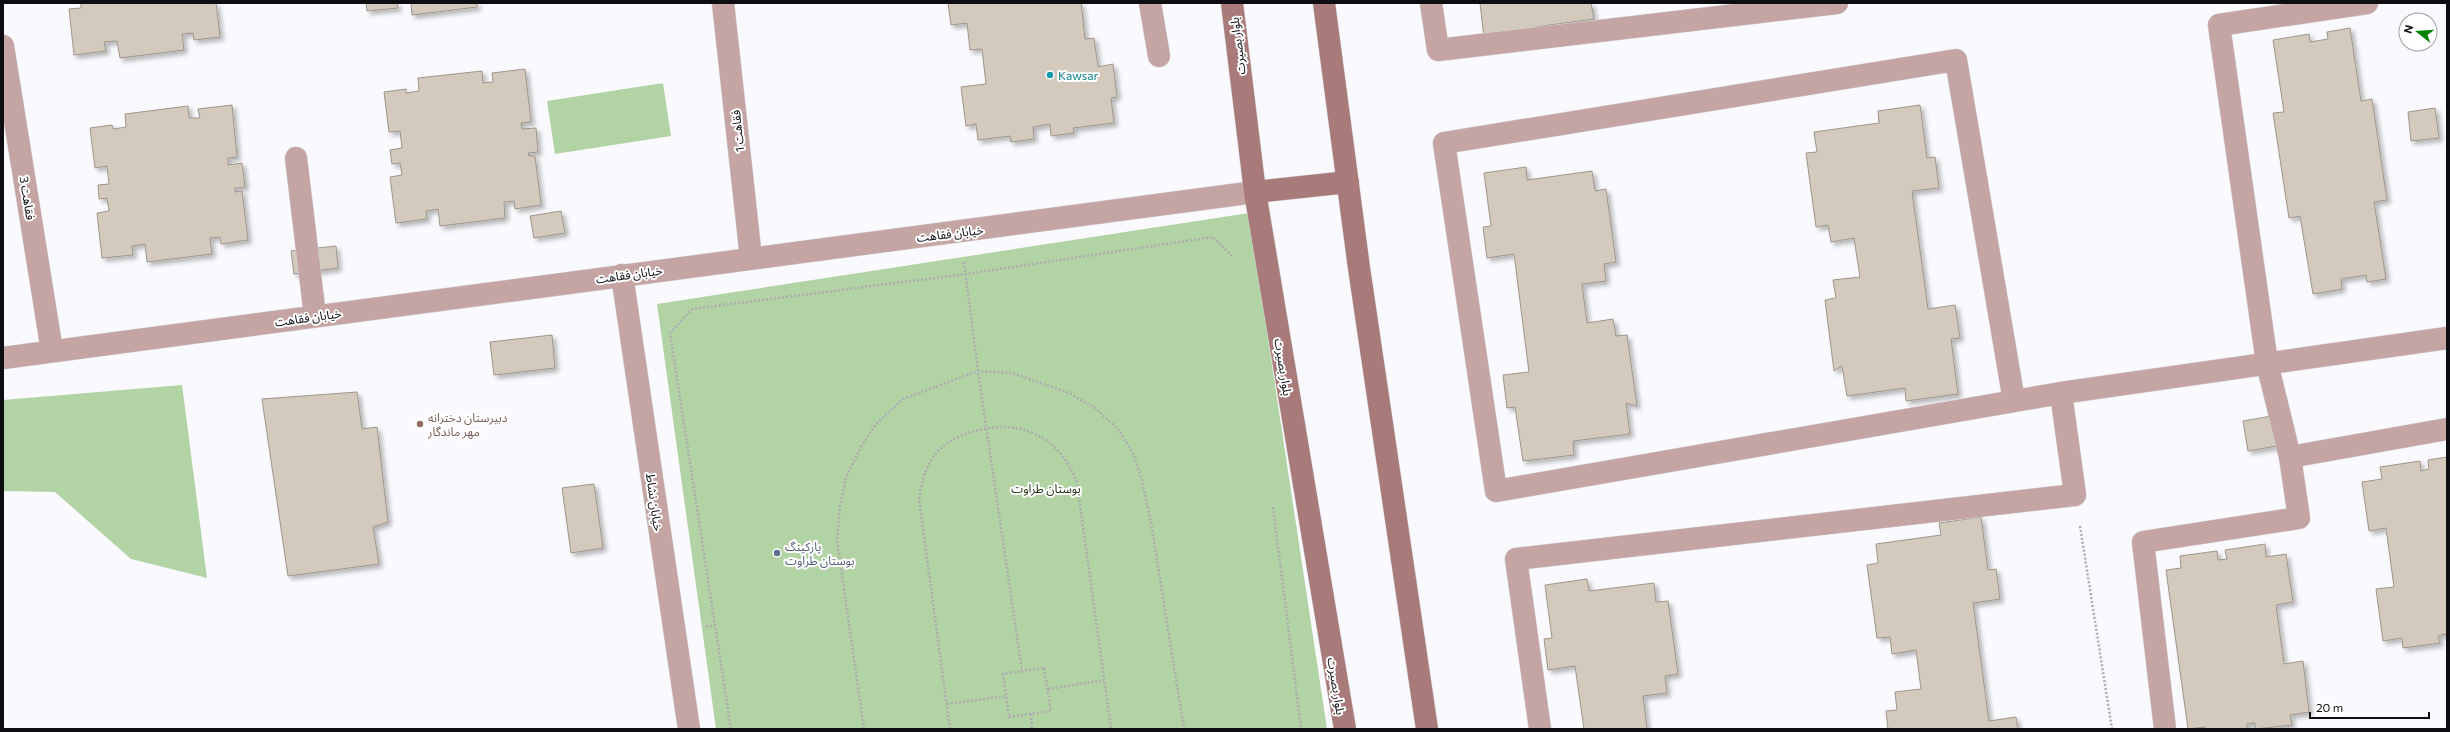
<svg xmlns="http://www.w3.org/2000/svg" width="2450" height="732" font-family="Commissioner,'Noto Sans Arabic',sans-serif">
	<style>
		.green { fill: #b2d3a3 }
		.building { fill: #d4c9bd; stroke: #9f968a; filter: url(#shadow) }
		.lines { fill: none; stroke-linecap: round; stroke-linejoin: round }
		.minor-casing { stroke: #d4d3d7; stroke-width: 23 }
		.tertiary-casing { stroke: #d4d3d7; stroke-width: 23 }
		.secondary-casing { stroke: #d4d3d7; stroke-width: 23 }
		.path { stroke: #adacb0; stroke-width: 2.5; stroke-dasharray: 2 2; stroke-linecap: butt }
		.minor { stroke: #c4a5a3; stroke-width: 22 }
		.tertiary { stroke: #c4a5a3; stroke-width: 22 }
		.secondary { stroke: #a87b7a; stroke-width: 22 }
		.culture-dot { fill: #0f9aa8; stroke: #fff; stroke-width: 1.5 }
		.education-dot { fill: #8d6e63; stroke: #fff; stroke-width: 1.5 }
		.service-dot { fill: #5c6f8a; stroke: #fff; stroke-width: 1.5 }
		.labels { text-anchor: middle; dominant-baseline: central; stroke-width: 4; stroke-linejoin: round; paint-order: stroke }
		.street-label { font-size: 12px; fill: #0e0d12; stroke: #fff }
		.culture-label { font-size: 12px; fill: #0d838f; stroke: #fff; text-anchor: start }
		.education-label { font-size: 12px; fill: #785e54; stroke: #fff; text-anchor: start }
		.park-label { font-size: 12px; fill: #19310b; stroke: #fff }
		.service-label { font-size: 12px; fill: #4e5e75; stroke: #fff; text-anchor: start }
	</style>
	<defs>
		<filter id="shadow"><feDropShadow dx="3.5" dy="3.5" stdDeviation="2" flood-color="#0004"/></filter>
	</defs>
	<rect width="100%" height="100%" fill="#faf9fd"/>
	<path class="green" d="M663,83L671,136L555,154L547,101Z
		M1249,213L1327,729H716L657,304Z
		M182,385L207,578L131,559L55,492L3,491V400Z"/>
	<path class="building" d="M81,3H216L220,37L194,40L193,33L182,34L184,50L120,58L117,41L104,42L106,51L74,55L69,9L81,8Z
		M366,3H397L398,8L367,11Z
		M411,3H477V7L412,15Z
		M948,3H1081L1085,39L1094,38L1098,67L1113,64L1117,97L1111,98L1114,123L1073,128L1074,133L1051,136L1050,124L1033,127L1034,139L1011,142L1010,136L978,140L976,124L966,126L961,87L986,84L982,49L970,50L967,23L951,25Z
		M1480,3H1591L1594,19L1535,27L1537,41L1485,47Z
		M2350,28L2361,101L2372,99L2387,200L2374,202L2386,279L2367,282L2366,275L2341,279L2342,289L2313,294L2300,216L2289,218L2273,113L2284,112L2273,40L2309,34L2310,42L2328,39L2327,32Z
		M525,69L531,122L521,123L522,129L536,128L538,152L528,153L529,156H535L541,205L515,209L514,201L504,202L505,218L440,226L438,209L426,211L427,219L396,223L390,177L402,175L400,163L392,164L390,150L402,148L400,131L389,132L384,92L406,89V93L419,91L418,78L482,71L483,83L493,82L492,73Z
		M232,105L237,157L228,158V165L242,163L245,187L235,188V192L242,191L248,240L221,244L220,237L210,238L212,254L147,262L145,244L132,246L133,255L102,258L97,213L109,211L107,198L99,199L98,185L109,184L107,166L95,168L90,128L112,125L113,129L126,127L125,114L188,106L189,118H200L198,109Z
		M1920,105L1927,158L1935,157L1939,188L1912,191L1928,309L1955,305L1960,338L1951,339L1958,394L1906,401L1905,388L1847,396L1842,366L1834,371L1825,300L1836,298L1833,280L1860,277L1854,238L1831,242L1828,225L1816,227L1806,153L1817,152L1814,132L1879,123L1878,111Z
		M2435,108L2439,138L2411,141L2408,112Z
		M1526,167L1527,180L1592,171L1595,191L1606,189L1616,262L1604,264L1606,281L1582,284L1587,323L1613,319L1616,336L1627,335L1637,406L1626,403L1630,434L1573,441L1574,455L1523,461L1515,407L1507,408L1503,375L1529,372L1514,254L1487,258L1483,227L1491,226L1484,173Z
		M561,211L565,233L534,238L530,216Z
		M336,246L338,268L294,274L291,251Z
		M552,335L555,368L494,375L490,342Z
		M357,392L362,429L377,427L388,522L373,527L379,564L288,576L262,399Z
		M2283,414L2288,444L2248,451L2243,421Z
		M2447,457V640L2446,634L2438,636L2440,643L2403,648L2402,638L2383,641L2376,589L2394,587L2386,528L2369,531L2362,482L2382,479L2380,467L2420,461L2421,471L2429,469L2428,460Z
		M594,484L603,548L571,553L562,488Z
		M1981,517L1988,570L1996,569L2000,599L1973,603L1989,721L2016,717L2018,729H1888L1886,711L1897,710L1895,692L1921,689L1916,650L1892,654L1890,637L1877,638L1867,565L1878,563L1876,544L1941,535L1939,523Z
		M2265,544L2266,557L2286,554L2293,602L2276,605L2284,664L2303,661L2309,712L2290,715L2292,725L2255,729V723L2247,724V729H2205V727L2188,729L2166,570L2181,568L2180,556L2217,551L2218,560L2227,559L2225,550Z
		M1587,579L1589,591L1654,583L1656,602L1668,601L1678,674L1665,676L1667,693L1643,696L1647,729H1584L1575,666L1548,670L1544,639L1552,638L1545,585Z"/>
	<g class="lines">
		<g class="minor-casing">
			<path id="minor" d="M723,3L751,258
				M1150,3L1159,56
				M1431,3L1438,50L1837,3
				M3,46L52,351
				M296,158L315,316
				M2014,401L1956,60L1444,143L1496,491L2061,393L2447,338
				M2290,457L2447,429
				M1540,729L1516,559L2075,495L2061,393
				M2165,729L2143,542L2299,518L2290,457L2267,363L2219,25L2367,3"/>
		</g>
		<g class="tertiary-casing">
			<path id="tertiary" d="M622,275L689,729
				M3,358L1255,192"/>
		</g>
		<g class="secondary-casing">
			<path id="secondary" d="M1232,3L1255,192L1345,729
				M1324,3L1359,268L1427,729
				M1255,192L1348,182"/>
		</g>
		<path class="path" d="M964,262L978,371L1022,671
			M1273,507L1301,729
			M2080,526L2112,729
			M706,627L715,625
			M1044,668L1051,711L1009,717L1003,674Z
			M1048,689L1104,680
			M947,704L1006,696
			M1031,714L1032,729
			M731,729L670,333L692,309L966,274L1213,237L1232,256
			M864,729L837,540L840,506L846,477L861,447L876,424L903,399L978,371L1012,373L1069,393L1095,408L1118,429L1133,453L1142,480L1152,529L1184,729
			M950,729L919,499C922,480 926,463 940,449C949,440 963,434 975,431C1020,418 1061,437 1077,483L1111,729"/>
		<use href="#minor" class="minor"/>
		<use href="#tertiary" class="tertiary"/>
		<use href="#secondary" class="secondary"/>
	</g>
	<circle class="culture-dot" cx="1050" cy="75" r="4"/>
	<circle class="education-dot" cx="420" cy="424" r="4"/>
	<circle class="service-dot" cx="777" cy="553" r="4"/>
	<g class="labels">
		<g class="street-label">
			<text transform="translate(1237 46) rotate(-97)">بلوار بصیرت</text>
			<text transform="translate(737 131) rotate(-96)">فقاهت 1</text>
			<text transform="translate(28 198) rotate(81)">فقاهت 3</text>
			<text transform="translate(950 233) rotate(-7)">خیابان فقاهت</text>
			<text transform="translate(629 274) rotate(-8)">خیابان فقاهت</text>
			<text transform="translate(308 317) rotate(-8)">خیابان فقاهت</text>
			<text transform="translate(1284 367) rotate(81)">بلوار بصیرت</text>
			<text transform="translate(655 502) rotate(82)">خیابان نشاط</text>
			<text transform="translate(1337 686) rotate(81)">بلوار بصیرت</text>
		</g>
		<g class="culture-label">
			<text x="1058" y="75">Kawsar</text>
		</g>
		<g class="education-label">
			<text x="428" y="417">دبیرستان دخترانه<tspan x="428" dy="14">مهر ماندگار</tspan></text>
		</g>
		<g class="park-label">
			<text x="1046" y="488">بوستان طراوت</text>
		</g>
		<g class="service-label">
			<text x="785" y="546">پارکینگ<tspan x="785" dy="14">بوستان طراوت</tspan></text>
		</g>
	</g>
	<rect width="2450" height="732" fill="none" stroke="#0e0d12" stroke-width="8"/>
	<g transform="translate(2418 32) rotate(287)"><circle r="19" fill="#ffffff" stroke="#9f9ea0"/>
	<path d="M0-3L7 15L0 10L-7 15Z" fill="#008300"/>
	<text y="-6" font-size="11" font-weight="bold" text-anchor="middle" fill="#0e0d12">N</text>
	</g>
	<path d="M2310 712v6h119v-6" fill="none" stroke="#0e0d12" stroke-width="2"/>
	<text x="2316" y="712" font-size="12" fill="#0e0d12" stroke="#ffffff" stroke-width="3" paint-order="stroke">20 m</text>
</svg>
